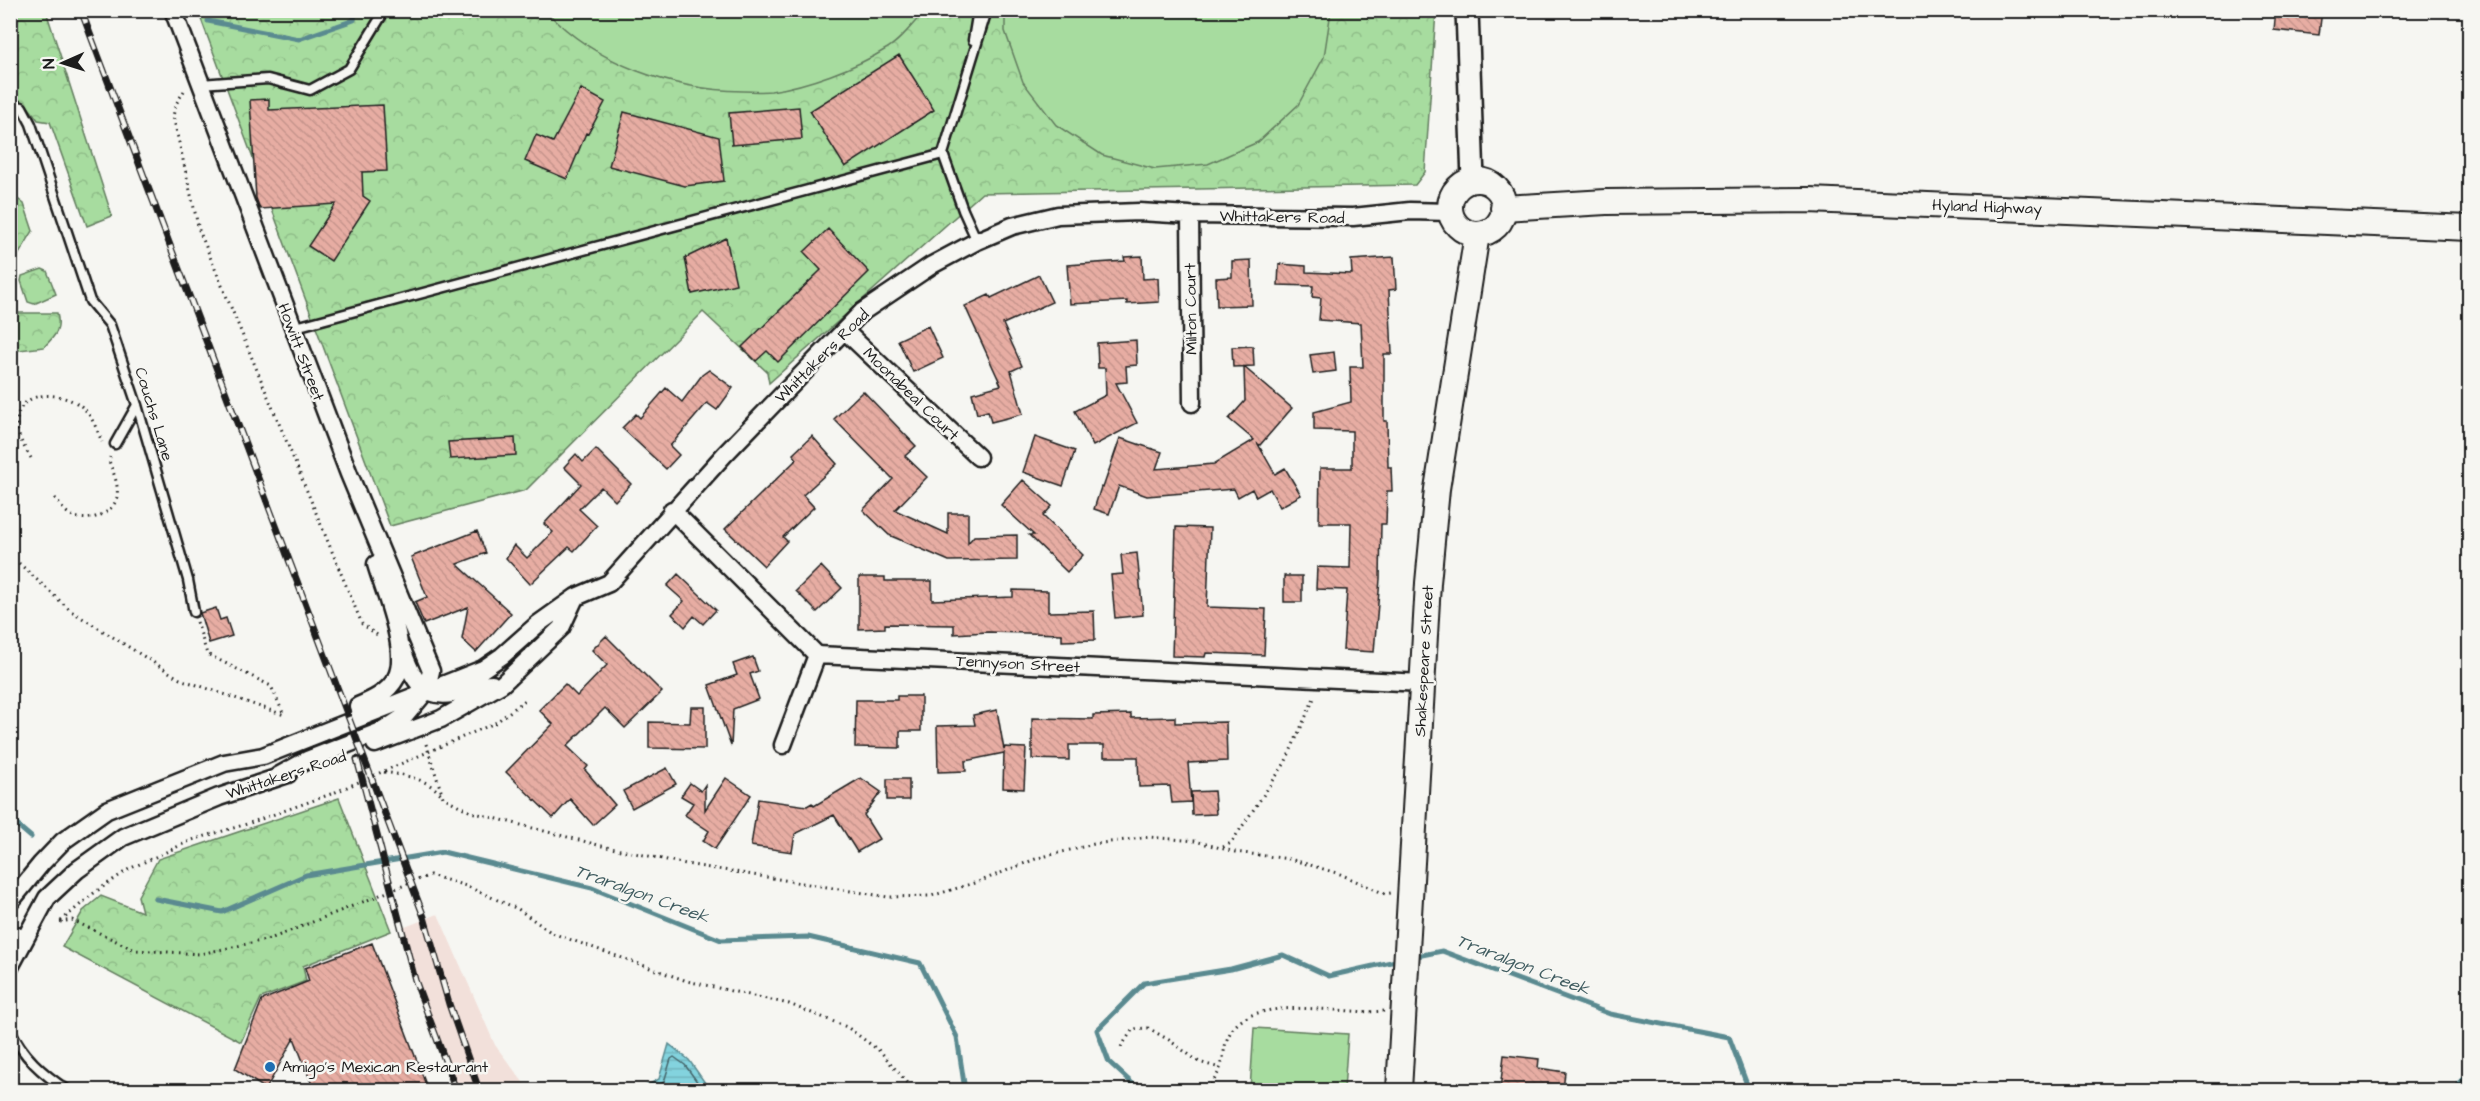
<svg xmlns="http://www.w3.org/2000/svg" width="2480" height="1101" font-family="'Architects Daughter',sans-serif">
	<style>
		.built { fill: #f2e0da }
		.park { fill: url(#park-crowns); stroke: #627c5e; stroke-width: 1.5 }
		.pitch { fill: #a7dc9f; stroke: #627c5e; stroke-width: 1.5 }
		.water { fill: url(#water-rules); stroke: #5a8a90; stroke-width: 1.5 }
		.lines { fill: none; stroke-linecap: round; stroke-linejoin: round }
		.shore { stroke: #45656a; stroke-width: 1.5 }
		.stream { stroke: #5a8a90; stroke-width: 5 }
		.building { fill: url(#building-back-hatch); stroke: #1c1c1c; stroke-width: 1.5 }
		.service-casing { stroke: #1c1c1c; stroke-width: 13 }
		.minor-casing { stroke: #1c1c1c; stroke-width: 21 }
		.tertiary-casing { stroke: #1c1c1c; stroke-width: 26 }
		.secondary-casing { stroke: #1c1c1c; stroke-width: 28 }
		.path { stroke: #1c1c1c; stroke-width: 3; stroke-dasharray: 1.5 4.5; stroke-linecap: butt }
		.service { stroke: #f6f6f2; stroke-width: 8 }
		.minor { stroke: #f6f6f2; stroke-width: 16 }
		.tertiary { stroke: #f6f6f2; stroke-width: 21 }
		.secondary { stroke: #f6f6f2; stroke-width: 24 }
		.rail-casing { stroke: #1c1c1c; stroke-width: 7 }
		.rail { stroke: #f6f6f2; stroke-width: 4.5; stroke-dasharray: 14; stroke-linecap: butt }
		.poi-dot { fill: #1f6fb2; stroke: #f6f6f2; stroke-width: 2 }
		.labels { text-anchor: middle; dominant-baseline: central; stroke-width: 5; stroke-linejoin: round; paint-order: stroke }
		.street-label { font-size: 16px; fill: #1c1c1c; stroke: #f6f6f2 }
		.poi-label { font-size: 16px; fill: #1c1c1c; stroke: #f6f6f2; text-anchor: start }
		.water-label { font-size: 18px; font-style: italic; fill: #405c60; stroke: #f6f6f2 }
	</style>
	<defs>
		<pattern id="park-crowns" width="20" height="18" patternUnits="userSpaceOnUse" patternTransform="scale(1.5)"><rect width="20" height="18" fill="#a7dc9f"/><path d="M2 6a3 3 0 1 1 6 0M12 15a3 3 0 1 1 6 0" fill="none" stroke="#8fbc88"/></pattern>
		<pattern id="water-rules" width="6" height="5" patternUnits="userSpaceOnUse" patternTransform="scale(1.5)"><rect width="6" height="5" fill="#83d3de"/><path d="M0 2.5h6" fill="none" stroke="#71b5be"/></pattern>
		<pattern id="building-back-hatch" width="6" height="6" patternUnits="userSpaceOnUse" patternTransform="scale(1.5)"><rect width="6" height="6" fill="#e7ada3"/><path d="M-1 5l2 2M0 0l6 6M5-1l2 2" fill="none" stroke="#c6948c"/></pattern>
	</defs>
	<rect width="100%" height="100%" fill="#f6f6f2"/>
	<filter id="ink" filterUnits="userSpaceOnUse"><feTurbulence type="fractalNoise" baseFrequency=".0167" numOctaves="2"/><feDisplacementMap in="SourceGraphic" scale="12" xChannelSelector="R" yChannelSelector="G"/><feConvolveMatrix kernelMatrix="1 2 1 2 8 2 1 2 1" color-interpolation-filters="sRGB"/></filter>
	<g filter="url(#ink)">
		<path class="built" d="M438,914L495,1045L529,1090H458L400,929Z"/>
		<path class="park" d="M11,10L46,11L112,216L87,226L50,122L38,120C29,108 26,100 11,98Z
			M198,11H1436L1425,172L1415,185L982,193L769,383L767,372L703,312L526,490L390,526Z
			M10,193L24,204L33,231L16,259L11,261Z
			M42,269L47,271L56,294L34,304L28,302L21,281L22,276Z
			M10,313H57C61,330 56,335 44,347L11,351Z
			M339,798L391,931L303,966L306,981L261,998L241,1042L62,947L83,911L101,896L142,912L138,896L158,859Z"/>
		<path class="pitch" d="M546,11H925C913,23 901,41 886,49C856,68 806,86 771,91C762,92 752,91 743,91C671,90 596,64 546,11Z
			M1005,11V10L1331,11L1324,57L1298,105L1258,142L1208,164L1155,169L1102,155L1056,125L1023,82L1005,31Z
			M1254,1028L1348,1034L1344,1090H1250Z"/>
		<path class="water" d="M669,1044L689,1060L710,1090H639L659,1079Z"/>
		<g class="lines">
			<path class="shore" d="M651,1090L664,1082L671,1059L674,1057L685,1065L703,1090"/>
			<path class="stream" d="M154,10L159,14
				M208,21L299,39L354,20L355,10
				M10,819L31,837
				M156,899L222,912L306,875L443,852L592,888L721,940L808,937L920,963L957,1037L965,1090
				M1412,957L1442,951L1610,1014L1729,1037L1749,1090
				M1136,1090L1134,1085L1109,1062L1097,1030L1144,983L1231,969L1283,955L1329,976L1400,960
				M2459,1090V1083L2470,1072"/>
		</g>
		<path class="building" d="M2276,10H2322L2319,35L2274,30Z
			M899,55L934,110L845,167L810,111Z
			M581,89L605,102L588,134L586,133L567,179L525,161L536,135L553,142Z
			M269,99V110L383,105L387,171L362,172L363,196L370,201L331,261L308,246L336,204L260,209L256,198L250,100Z
			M799,107L802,139L732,145L729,113Z
			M624,112L719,137L724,181L685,186L609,166Z
			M828,229L869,272L778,362L767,351L756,361L742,347L821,270L804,252Z
			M726,238L736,284L692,294L685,258Z
			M1142,256L1143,279L1158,278L1159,302L1127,304V301L1070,304L1067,265L1125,261L1124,257Z
			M1394,257L1396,289L1389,290L1392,354H1384V421H1387L1388,467H1391L1392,491H1387L1386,524H1381L1380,579L1374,652L1343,650L1347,590L1316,589L1317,567L1350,568L1351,523H1319L1320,468H1352V431L1314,430V412L1351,402L1350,367H1363L1361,323L1319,320L1321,298L1312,297L1313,286L1278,285L1279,264L1306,266V272L1352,274L1351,260Z
			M1251,260L1252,305L1217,306L1216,278L1232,277V261Z
			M1039,275L1052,302L1003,324L1022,366L1011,371L1023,414L991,422L988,411L977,414L972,393L1001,385L965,306L989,295L991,298Z
			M928,326L943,358L913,372L898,340Z
			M1136,340L1137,365L1126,366L1127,382L1116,383L1137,423L1093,446L1075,411L1106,395L1105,368H1098L1097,343Z
			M1253,346L1254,366L1233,367L1232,347Z
			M1334,352L1336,371L1313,374L1310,355Z
			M1244,367L1292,408L1260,445L1258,444L1275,474L1285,468L1301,495L1280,507L1270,489L1256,497L1252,489L1238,497L1234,489L1147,496L1119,486L1109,514L1094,509L1101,487L1103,488L1120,438L1162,452L1156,469L1214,464L1254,440L1229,419L1245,401Z
			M709,370L733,388L717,410L707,403L670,446L679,455L666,469L622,428L636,414L640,418L666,388L682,402L702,375Z
			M863,391L916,446L905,456L927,477L895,510L948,534V513H968V543L974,536L1017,535V560L949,561L889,535L863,510L893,479L834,419Z
			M812,436L837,464L803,495L814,507L783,537L787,541L764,566L725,529L797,459L793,454Z
			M1035,437L1075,451L1063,486L1023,472Z
			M515,438L516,455L450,459L448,442Z
			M596,449L631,484L615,501L601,487L579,509L597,526L574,551L569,547L530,584L506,558L514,545L527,558L553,532L544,524L581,484L564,467L576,454L583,462Z
			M1023,480L1052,506L1043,516L1083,555L1067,572L1029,535H1034L1001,505Z
			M1176,527L1210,528L1207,607L1266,609L1264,655L1206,653L1205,657L1172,656Z
			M477,531L486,553L457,564L511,613L476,652L462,639L468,607L424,624L415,602L427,597L411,557Z
			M1137,553L1143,615L1115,618L1111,575L1123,574L1121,555Z
			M821,566L842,588L817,612L796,591Z
			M678,574L716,610L703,624L694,616L685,627L672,614L684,601L667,586Z
			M1284,576H1302V602H1284Z
			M859,577H885V581H932V600L1013,597V590L1048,591V612L1094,611L1095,640L1062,641V634L988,632L954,634V625L885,624V628L859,629Z
			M216,608L220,620L226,618L232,636L209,643L200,613Z
			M606,636L662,692L625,728L605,708L567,746L588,766L585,770L615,805L593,825L570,799L553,818L506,772L553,724L539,710L565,684L577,696L607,665L592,650Z
			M753,657L758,671L750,674L759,699L733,709L731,746L709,685L737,675L733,664Z
			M897,696H921V731H900V748L855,747L856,700H897Z
			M691,707H705V749L649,748V722L690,723Z
			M997,710L1004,750L1005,747L1026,748L1024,789L1003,788L1004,753L965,761L966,771L938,772L937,726L975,725L973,715Z
			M1131,714V718L1175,717V723L1226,722L1227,761L1188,763L1191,802L1172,803L1170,786L1139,787L1138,757H1104V745H1069V760L1032,759V718L1093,719V715Z
			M667,768L676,784L632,808L623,791Z
			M726,778L751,795L715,849L703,841L709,831L685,815L693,803L681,796L690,783L701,791L705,785V810Z
			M861,778L881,792L864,815L879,839L857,852L834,815L795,834L792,852L751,846L758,799L807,806L812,803L814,806Z
			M887,779H909V800H887Z
			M1214,791L1216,814L1192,815L1191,792Z
			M372,943L428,1090H330L328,1085L314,1090L294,1038L266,1089L235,1069L262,1000L309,981L305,968Z
			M1504,1055L1539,1059L1538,1068L1565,1072L1563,1090H1500Z"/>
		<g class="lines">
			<g class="service-casing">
				<path id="service" d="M973,40L978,10
					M201,84L268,79L310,90L349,69L385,10
					M10,104L22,107L31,124L90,301L110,325L137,405L188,580L194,612
					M977,241L963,210L943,154L987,10
					M292,328L943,154
					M115,444L137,405
					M10,928L26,936
					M10,1029C22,1056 43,1074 67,1090"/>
			</g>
			<g class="minor-casing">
				<path id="minor" d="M173,10L349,474L431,671L426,691L405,716L384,730L307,760L278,776
					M1190,215L1192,403
					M845,331L978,457
					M672,510L817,655L1423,683
					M402,649C413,680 423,703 461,692C472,689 481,684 492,684
					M358,706C372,700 388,693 396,678C410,651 384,592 376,564
					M375,744L441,719L502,684L561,628L574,600
					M783,745L817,655
					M10,902L41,864L63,841L107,810L224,763L263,756L483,669L502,656L538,624L576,597L609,583L724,455L862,312L932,265L977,241L1012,226L1058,215L1139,212L1190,215L1353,217L1410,211L1450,212
					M10,967L47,898L77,870L123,837L219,797L288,774"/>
			</g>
			<g class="tertiary-casing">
				<path id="tertiary" d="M1467,10L1473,181"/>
			</g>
			<g class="secondary-casing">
				<path id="secondary" d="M1450 207a27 27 0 1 1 54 0a27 27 0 1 1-54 0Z
					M1503,208L1606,202L1809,200L2470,228
					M1399,1090L1428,583L1437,489L1477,234"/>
			</g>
			<path class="path" d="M184,91L176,104L173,116L199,230L362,624L380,637
				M31,458C24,447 15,433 17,419C22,388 62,392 81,406C92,415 97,430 102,442
				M55,498C59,503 64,512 71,515C86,524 113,515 117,497C119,484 113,472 109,461L110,457
				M10,555L71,611L180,679L284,715
				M197,622L207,654L271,686L284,715
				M426,744L443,797L471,812L602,846L686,864L888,897L931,896L981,881L1038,858L1094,844L1149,837L1195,841L1235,852L1290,859L1340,874L1385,894L1391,893
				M384,772C408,776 426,778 443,796
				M1223,847L1231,843L1285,763L1315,696
				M61,921L94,893L129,869L192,840L247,824L331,794L495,723L528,698
				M60,922L72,920L135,950L200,954L270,939L430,875L466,886L518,909L552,933L687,981L789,1004L847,1027L881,1052L913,1090
				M1121,1047L1133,1029L1148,1028L1169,1040L1199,1062L1220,1068
				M1208,1090C1212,1083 1218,1075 1221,1066C1224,1056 1224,1044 1229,1035C1250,991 1344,1016 1384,1011"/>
			<use href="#service" class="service"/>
			<use href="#minor" class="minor"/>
			<use href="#tertiary" class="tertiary"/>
			<use href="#secondary" class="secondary"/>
			<g class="rail-casing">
				<path id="rail" d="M81,10L424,917L449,1004L479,1090
					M357,759L415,980L456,1090"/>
			</g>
			<use href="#rail" class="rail"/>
		</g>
	</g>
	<circle class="poi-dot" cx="270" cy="1067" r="6"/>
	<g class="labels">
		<g class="street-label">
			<text transform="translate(1987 207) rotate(2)">Hyland Highway</text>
			<text transform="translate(1282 217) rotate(1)">Whittakers Road</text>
			<text transform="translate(1191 309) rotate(-91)">Milton Court</text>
			<text transform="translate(301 352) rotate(69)">Howitt Street</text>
			<text transform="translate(822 356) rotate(-45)">Whittakers Road</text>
			<text transform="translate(911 394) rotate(44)">Moonabeal Court</text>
			<text transform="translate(154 414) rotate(73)">Couchs Lane</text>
			<text transform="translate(1424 661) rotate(-87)">Shakespeare Street</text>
			<text transform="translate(1018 664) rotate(3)">Tennyson Street</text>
			<text transform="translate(286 775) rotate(-18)">Whittakers Road</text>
		</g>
		<g class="poi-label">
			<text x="282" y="1067">Amigo's Mexican Restaurant</text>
		</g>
		<g class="water-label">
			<text transform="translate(642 894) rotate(20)">Traralgon Creek</text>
			<text transform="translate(1523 965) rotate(21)">Traralgon Creek</text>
		</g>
	</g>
	<rect width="2480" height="1101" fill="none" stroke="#f6f6f2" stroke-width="36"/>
	<rect x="18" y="18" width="2444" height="1065" fill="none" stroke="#1c1c1c" stroke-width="2" filter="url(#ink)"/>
	<g transform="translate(63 63) rotate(267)" stroke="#f6f6f2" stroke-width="4.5" paint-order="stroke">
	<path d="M0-4.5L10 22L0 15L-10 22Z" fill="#1c1c1c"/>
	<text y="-9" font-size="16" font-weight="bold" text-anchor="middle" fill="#1c1c1c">N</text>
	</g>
</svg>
